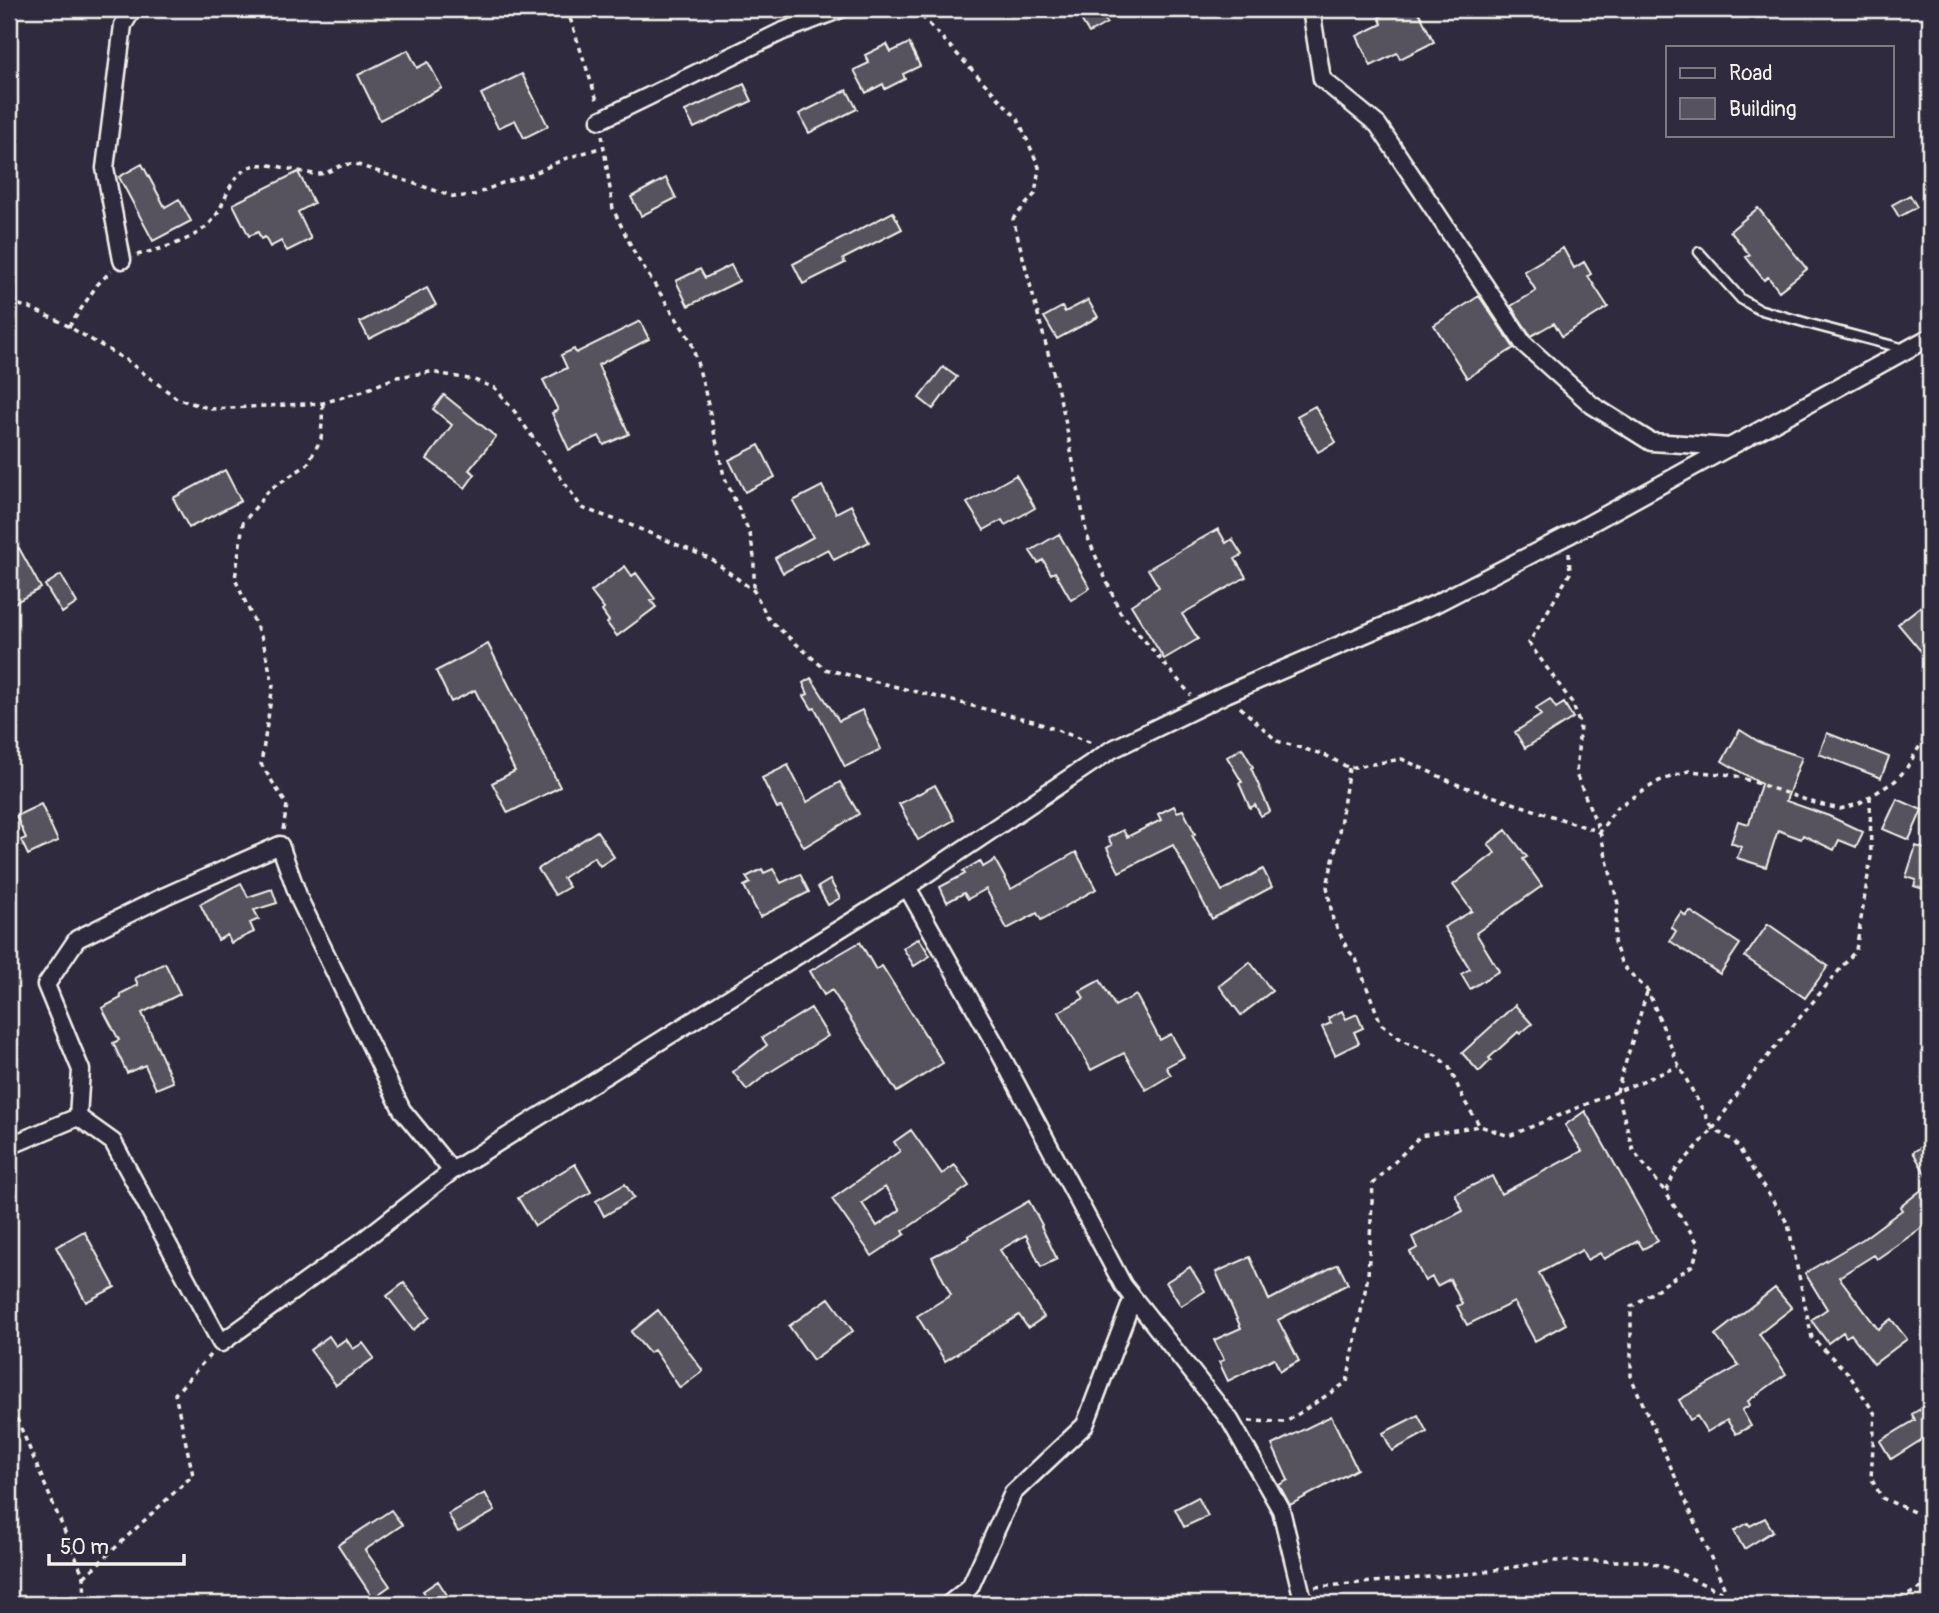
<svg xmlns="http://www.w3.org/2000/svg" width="1939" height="1613" font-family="Pangolin,sans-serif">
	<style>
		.building { fill: #56525f; stroke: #f4f1e8; stroke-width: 2; fill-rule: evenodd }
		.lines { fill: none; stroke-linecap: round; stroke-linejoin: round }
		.lane-casing { stroke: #f4f1e8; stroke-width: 13 }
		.street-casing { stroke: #f4f1e8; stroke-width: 21 }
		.path { stroke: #f4f1e8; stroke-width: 3.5; stroke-dasharray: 5 5; stroke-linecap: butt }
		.lane { stroke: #2f2a3d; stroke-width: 8 }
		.street { stroke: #2f2a3d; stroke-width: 16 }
	</style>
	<rect width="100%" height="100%" fill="#2f2a3d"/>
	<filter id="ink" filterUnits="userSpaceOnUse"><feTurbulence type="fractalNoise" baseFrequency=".0143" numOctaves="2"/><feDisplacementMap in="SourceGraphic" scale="14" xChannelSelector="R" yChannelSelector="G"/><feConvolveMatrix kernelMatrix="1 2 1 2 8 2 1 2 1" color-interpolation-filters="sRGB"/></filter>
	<g filter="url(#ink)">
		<path class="building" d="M1075,9H1098L1107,23L1089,33Z
			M1395,9H1417L1434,42L1400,59L1397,53L1371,66L1357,36L1382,24L1379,17Z
			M909,43L920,66L903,74L905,79L885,89L883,84L866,93L854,70L869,63L865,55L887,44L891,52Z
			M408,50L417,68L428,62L442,88L380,120L358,75Z
			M522,74L548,126L524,138L515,120L498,128L481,94Z
			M744,84L752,101L694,128L685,111Z
			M847,90L857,109L809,133L799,114Z
			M142,164L165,207L179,199L191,221L153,241L119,177Z
			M298,172L314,203L298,212L311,239L287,251L281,241L270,247L265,237L261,239L258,232L249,236L233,204Z
			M666,178L676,198L641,216L631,197Z
			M1910,195L1917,207L1899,217L1892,205Z
			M1758,208L1807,269L1779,291L1768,277L1764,280L1746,257L1750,255L1730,231Z
			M893,212L902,229L843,259L845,263L803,284L793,264Z
			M1563,248L1574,268L1584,262L1591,274L1588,276L1608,307L1562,336L1554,323L1531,336L1511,306L1536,291L1524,271Z
			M731,265L739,281L688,306L676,281L700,269L705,278Z
			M427,288L436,305L369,339L360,322Z
			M1479,296L1514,348L1467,378L1434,325Z
			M1088,300L1098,317L1057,339L1044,317L1062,307L1065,312Z
			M640,321L649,339L598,365L629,434L604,445L599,436L569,450L552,413L558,410L543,380L567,368L561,355L574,349L576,353Z
			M943,367L957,377L933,409L919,398Z
			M444,395L496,437L469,470L475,474L465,488L427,459L452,425L433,409Z
			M1315,406L1336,442L1318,452L1297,416Z
			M759,445L775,477L745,492L729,460Z
			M225,470L241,501L189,528L173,498Z
			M1016,475L1035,508L1005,525L1002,520L984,530L967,503Z
			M822,486L836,513L851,505L869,542L834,560L828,549L783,573L775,558L813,537L793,501Z
			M1218,529L1226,543L1232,539L1242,555L1235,559L1246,577L1182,614L1198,639L1164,659L1131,605L1159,587L1148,569Z
			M1059,534L1090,588L1071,600L1055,572L1051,574L1043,560L1038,563L1030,551Z
			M19,548L41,588L9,606V554Z
			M625,566L632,576L636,573L655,599L651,601L656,607L617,636L607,623L609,621L602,611L604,609L591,592Z
			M61,575L77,603L62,613L45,585Z
			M1921,606L1930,617V662L1898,624Z
			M488,644L560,787L508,813L492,783L515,771L475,690L451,702L436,671Z
			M811,678L839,721L862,710L881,749L845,767L815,708L812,709L804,696L808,694L803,683Z
			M1550,699L1556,708L1564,703L1573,718L1525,748L1515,732L1541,715L1536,708Z
			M1740,730L1761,743L1802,757L1786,801L1829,816L1863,832L1856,847L1839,840L1834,850L1803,835L1801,839L1778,830L1766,867L1737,858L1741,847L1731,843L1738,821L1749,824L1761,784L1722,761Z
			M1827,733L1889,757L1881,778L1819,754Z
			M1242,748L1253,767L1251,768L1270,811L1261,816L1255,805L1250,808L1239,783L1242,782L1227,757Z
			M788,765L807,802L840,782L859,814L804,847L781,807L777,808L762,778Z
			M935,785L954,820L918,840L899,804Z
			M1897,799L1922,810L1909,840L1883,829Z
			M41,804L58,841L28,855L21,840L26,838L16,816Z
			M1174,806L1177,812L1183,810L1195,834L1192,835L1222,891L1263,869L1272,887L1212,919L1173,845L1119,872L1107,848L1112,845L1108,838L1123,830L1127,837L1161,820L1158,814Z
			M1506,830L1527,857L1523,859L1542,886L1476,933L1499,971L1470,989L1461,974L1470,969L1444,927L1472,911L1453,885L1495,853L1488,844Z
			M597,831L614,857L600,866L594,857L563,878L569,887L555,895L538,869Z
			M1927,845H1930V891L1914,886L1916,880L1906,877L1916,846L1925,849Z
			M1076,852L1096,889L1041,920L1037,913L1007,929L986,889L968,899L964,893L947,902L940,887L965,874L963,871L980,861L983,867L995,860L1011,889Z
			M762,869L764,873L773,869L781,883L800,874L809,892L760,917L744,886L750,883L746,877Z
			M830,880L840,898L828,905L818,887Z
			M241,883L248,897L272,889L277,903L254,910L259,919L250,923L254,932L231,943L227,935L218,940L200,904Z
			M1690,911L1740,944L1720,974L1670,941L1676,931L1671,927L1681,912L1686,916Z
			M1768,924L1828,966L1805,998L1745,957Z
			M919,938L930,956L914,966L903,948Z
			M860,942L876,970L882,966L943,1063L897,1092L832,990L824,995L810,971Z
			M1250,962L1272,991L1241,1015L1219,986Z
			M165,963L180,994L142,1013L173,1082L156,1089L145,1065L127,1073L113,1043L119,1040L102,1008L121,998L120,994L138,985L135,978Z
			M1100,980L1115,1006L1136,995L1160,1040L1171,1034L1184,1057L1166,1067L1171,1075L1146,1090L1124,1053L1091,1070L1059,1012L1084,998L1080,991Z
			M1515,1005L1532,1024L1520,1034L1518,1032L1489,1058L1491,1060L1479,1072L1462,1053Z
			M811,1008L828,1036L767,1074L747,1090L733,1072L767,1045L762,1038Z
			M1342,1011L1346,1019L1357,1014L1363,1028L1354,1032L1359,1043L1335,1055L1322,1027L1331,1023L1328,1018Z
			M1585,1111L1658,1241L1643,1249L1638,1241L1604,1259L1600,1253L1587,1260L1582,1250L1539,1273L1566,1324L1535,1341L1514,1302L1467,1325L1457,1306L1462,1304L1450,1279L1437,1286L1432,1277L1425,1281L1410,1252L1417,1248L1412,1237L1463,1211L1455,1194L1492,1176L1501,1194L1582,1151L1565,1125Z
			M911,1130L942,1174L955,1165L969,1186L903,1231L905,1234L872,1256L832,1199L900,1151L894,1142ZM885,1187L900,1210L877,1226L862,1203Z
			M1930,1142V1182L1913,1152Z
			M575,1164L591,1192L535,1226L518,1198Z
			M1930,1183V1222L1877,1259L1874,1255L1839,1277L1878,1329L1891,1319L1907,1339L1874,1364L1851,1334L1846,1337L1843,1332L1828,1343L1811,1320L1827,1309L1805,1273L1863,1239L1902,1210L1900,1207Z
			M625,1184L634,1198L604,1216L596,1201Z
			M1029,1201L1042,1225L1041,1226L1057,1259L1041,1267L1026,1235L1000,1250L1044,1317L1028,1328L1019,1315L945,1361L917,1316L951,1295L932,1257L969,1238L968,1236Z
			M84,1231L115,1287L86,1302L56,1247Z
			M1250,1257L1269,1300L1338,1264L1348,1284L1278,1320L1299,1361L1280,1371L1274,1358L1228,1381L1219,1362L1224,1360L1214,1340L1241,1328L1216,1272Z
			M1190,1267L1205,1291L1181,1306L1166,1282Z
			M404,1283L430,1317L413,1330L387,1296Z
			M1775,1288L1792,1308L1759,1334L1786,1374L1748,1401L1750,1405L1742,1410L1751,1426L1736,1434L1727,1420L1707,1432L1697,1416L1690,1420L1679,1400L1739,1366L1715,1335Z
			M829,1298L853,1331L813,1360L789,1326Z
			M658,1310L703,1371L680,1388L654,1350L649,1353L631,1332Z
			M329,1336L336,1346L346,1339L353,1349L363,1343L374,1358L336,1385L310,1350Z
			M1930,1403V1445L1926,1437L1891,1459L1880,1441L1915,1420L1912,1414Z
			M1418,1415L1427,1432L1392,1451L1383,1433Z
			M1331,1416L1357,1469L1290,1505L1279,1485L1288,1480L1272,1445Z
			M485,1493L495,1511L458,1532L448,1514Z
			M1198,1497L1208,1516L1184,1527L1175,1509Z
			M391,1510L402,1525L365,1550L390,1586L373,1598L338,1545Z
			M1765,1518L1773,1531L1744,1549L1734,1531L1748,1523L1750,1526Z
			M438,1581L453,1604H431L423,1591Z"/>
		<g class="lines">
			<g class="lane-casing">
				<path id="lane" d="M1699,252L1741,299L1758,309L1814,325L1905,349"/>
			</g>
			<g class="street-casing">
				<path id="street" d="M1311,9L1322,79L1378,125L1523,343L1592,405L1651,442L1730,447
					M600,120L781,32L841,9
					M122,260L105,168L123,25L133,9
					M907,887L995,1044L1123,1285L1230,1420L1281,1510L1304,1604
					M78,1117L81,1070L46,985L77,939L165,896L280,845L300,901L402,1110L452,1171
					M9,1146L78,1117L113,1142L221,1343L361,1242L452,1171L907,887L1111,750L1226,694L1435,604L1569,535L1930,337
					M949,1604L970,1587L1013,1493L1085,1425L1133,1298"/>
			</g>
			<path class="path" d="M567,9L598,103
				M915,9L1018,119L1039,167L1035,194L1013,219L1064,414L1087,536L1120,612L1191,695
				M602,135L613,209L636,256L691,341L704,387L724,476L750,534L754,557V591
				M137,255C164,248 202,239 217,214C227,198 229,180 246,169C264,157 297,174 319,174C332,173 338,163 355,164L455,197L474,195L502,183L531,175L564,159L603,147
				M9,302L30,308L61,322L126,360L178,399L211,409L323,403L363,391L397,377L431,372L474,380L495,388L515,412L582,508L628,524L711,559L754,591L769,620L825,669L1033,721L1092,743
				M69,327L97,285L111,271
				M1569,553L1570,573L1529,643L1573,704L1580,726L1576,774L1600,832L1618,904L1614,942L1622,965L1648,991L1679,1066L1713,1129L1675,1171L1666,1193L1699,1245L1693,1265L1631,1307V1377L1727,1594
				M1240,707L1277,741L1325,755L1349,768L1402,759L1456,784L1600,832L1616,808L1659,781L1689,771L1733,775L1815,803L1840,809L1858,804L1895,781L1906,769L1930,729
				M1349,768L1338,838L1327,886L1333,920L1348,950L1356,959L1381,1024L1402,1040L1436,1055L1449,1067L1465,1102L1480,1126L1509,1136L1679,1066
				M1870,796L1871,857L1856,950L1743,1086L1713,1129L1734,1141L1788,1224L1812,1338L1848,1373L1875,1414L1871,1478L1882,1498L1930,1519
				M283,830L287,805L261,764L273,685L263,641L235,579L243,523L270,489L307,465L321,439L323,403
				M1647,992L1617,1091L1633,1150L1666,1193
				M9,1400L84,1577L85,1604
				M1249,1421L1286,1422L1347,1382L1368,1276L1373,1184L1420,1136L1479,1126
				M84,1577L193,1475L175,1394L210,1355
				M1315,1587L1477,1573L1551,1561H1644L1668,1568L1747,1604
				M1891,1604L1930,1583"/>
			<use href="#lane" class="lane"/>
			<use href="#street" class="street"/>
		</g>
	</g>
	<rect width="1939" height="1613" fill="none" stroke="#2f2a3d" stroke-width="35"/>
	<rect x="18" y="18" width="1904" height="1578" fill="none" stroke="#f4f1e8" stroke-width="2.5" filter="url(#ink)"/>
	<rect x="1666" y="46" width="228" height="91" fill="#2f2a3d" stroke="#7e7a81" stroke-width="2"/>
	<rect x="1680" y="68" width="35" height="10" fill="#2f2a3d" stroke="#7e7a81" stroke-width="2"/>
	<text x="1729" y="80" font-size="21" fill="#f4f1e8">Road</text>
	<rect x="1680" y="98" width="35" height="21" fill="#56525f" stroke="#7e7a81" stroke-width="2"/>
	<text x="1729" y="116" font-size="21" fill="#f4f1e8">Building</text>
	<path d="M49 1554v10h135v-10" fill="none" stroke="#f4f1e8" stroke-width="3.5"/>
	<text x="60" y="1554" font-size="21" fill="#f4f1e8" stroke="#2f2a3d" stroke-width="5" paint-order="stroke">50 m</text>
</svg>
